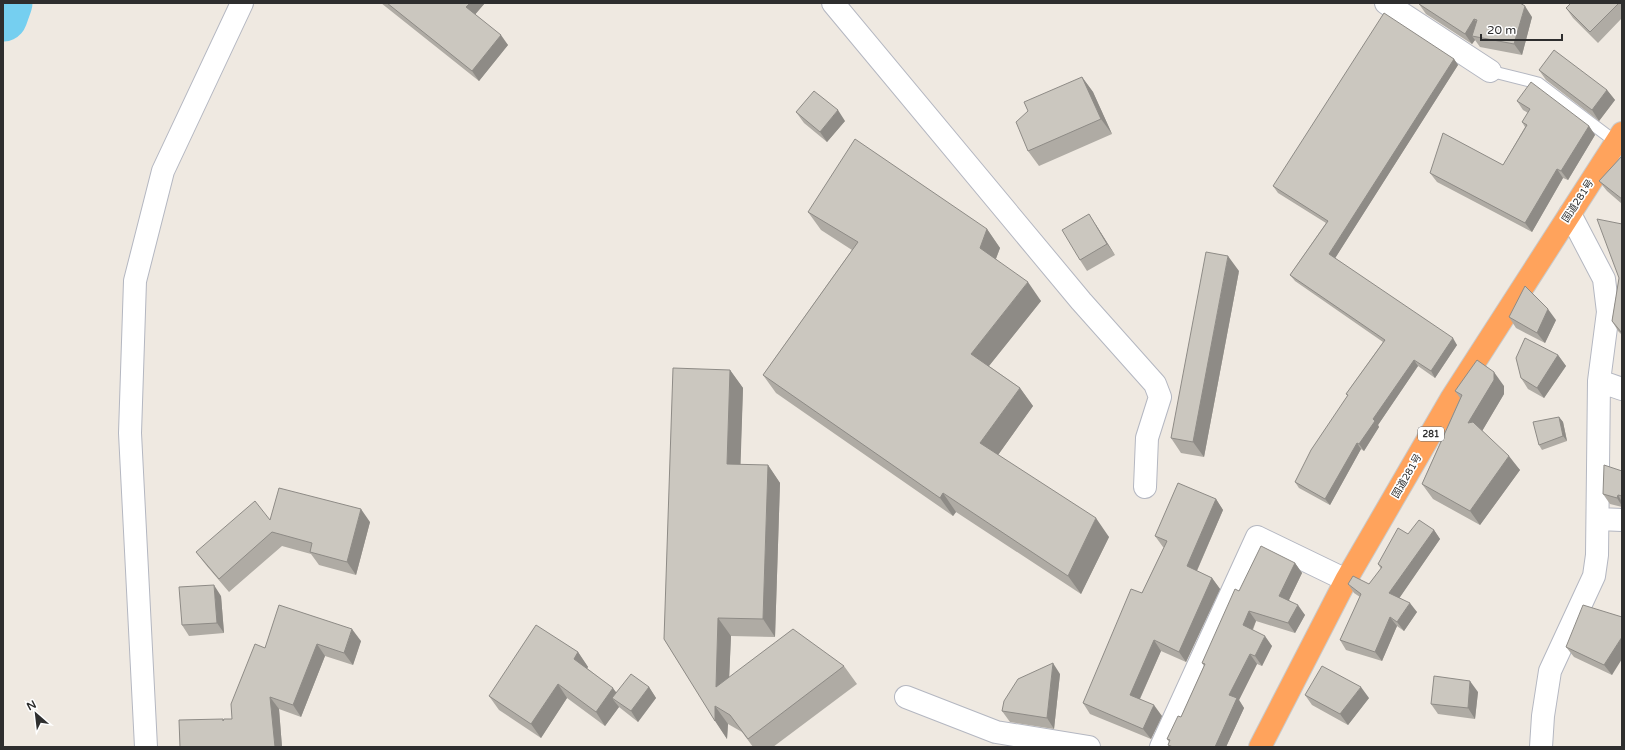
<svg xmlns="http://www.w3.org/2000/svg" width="1625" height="750" font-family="'Varela Round','Noto Sans JP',sans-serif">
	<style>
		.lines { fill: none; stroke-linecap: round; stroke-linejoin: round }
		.river { stroke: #75cff0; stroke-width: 49 }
		.lane-casing { stroke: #b4b7c1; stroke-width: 13 }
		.street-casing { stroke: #b4b7c1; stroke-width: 24 }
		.highway-casing { stroke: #c9c9c9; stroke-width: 24 }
		.lane { stroke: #fff; stroke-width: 11 }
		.street { stroke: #fff; stroke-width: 22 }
		.highway { stroke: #ffa35c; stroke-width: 22 }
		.wall { fill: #afaba4 }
		.shaded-wall { fill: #8e8b86 }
		.building { fill: #cbc7bf; stroke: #8e8b86 }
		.labels { text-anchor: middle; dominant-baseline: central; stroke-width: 3.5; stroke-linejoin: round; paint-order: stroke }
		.shield { fill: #fff; stroke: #6d6d6d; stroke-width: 1 }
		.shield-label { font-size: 9px; font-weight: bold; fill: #2e2e2e }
		.street-label { font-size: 10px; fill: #2e2e2e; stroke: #fff }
	</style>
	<rect width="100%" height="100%" fill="#efe9e1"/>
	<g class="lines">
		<path class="river" d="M3,17L8,3"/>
		<g class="lane-casing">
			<path id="lane" d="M1490,71L1538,83L1616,142"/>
		</g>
		<g class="street-casing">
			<path id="street" d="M833,3L1081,301L1155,384L1160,397L1147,438L1145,487
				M1386,3L1490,71
				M1599,381L1622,389
				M1598,519L1622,520
				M906,697L996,732L1089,747
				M146,747L130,433L135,281L163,171L242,3
				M1161,747L1257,537L1346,580
				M1541,747L1543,716L1550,671L1594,576L1597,555L1599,381L1608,312L1604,279L1570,214"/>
		</g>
		<g class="highway-casing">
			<path id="highway" d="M1260,747L1346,580L1451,399L1622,133"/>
		</g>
		<use href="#lane" class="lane"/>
		<use href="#street" class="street"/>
		<use href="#highway" class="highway"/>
	</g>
	<path class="wall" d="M381,3H485L475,14L508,45L479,81Z
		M1571,3H1622V18L1598,43L1573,18L1566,8Z
		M1419,4L1532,17L1522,55L1480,47L1475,40L1472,44L1426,14Z
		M1454,59L1458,65L1335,258L1457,345L1435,378L1418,366L1378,425L1379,427L1364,451L1361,449L1330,505L1299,488L1295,482L1348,396L1346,394L1383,342L1295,281L1290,275L1326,223L1278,193L1273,186Z
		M1539,70L1607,90L1615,100L1599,121L1546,80Z
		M1082,77L1093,92L1112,134L1039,166L1028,151Z
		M1517,101L1589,126L1595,135L1568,180L1563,178L1532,232L1437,182L1430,173L1503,165L1525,127L1522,122L1528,113L1523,110Z
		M796,112L845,121L827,142L804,123Z
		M1622,156V204L1607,191L1599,181Z
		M808,212L987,229L1000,248L996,259L1041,301L989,366L1020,388L1033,406L998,455L1109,537L1081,594L956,512L953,516L776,393L763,375L852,250L821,230Z
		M1622,224V335L1618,331L1612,321L1619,278Z
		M1096,225L1115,255L1087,271L1080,260Z
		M1239,271L1204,457L1181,453L1171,438Z
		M1509,317L1556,320L1545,343L1516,328Z
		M1558,355L1566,366L1544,398L1528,389L1521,378Z
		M730,370L743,388L740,465H768L780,483L775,637L731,636L729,677L844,666L857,684L773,747H753L742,732L728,724L727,739L664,639Z
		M1504,386V394L1482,431L1520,470L1480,525L1433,499L1422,484L1460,398L1455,391Z
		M1559,417L1563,422L1567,441L1542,450L1539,445Z
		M1622,471V507L1610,504L1603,494Z
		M1216,499L1223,510L1197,571L1212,578L1220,589L1186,662L1161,651L1140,699L1162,716L1151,739L1090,714L1083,703L1142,593L1164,547H1163L1155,536Z
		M270,520L370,522L356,575L319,565L311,554L282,546L229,592L206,565L196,552Z
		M1434,530L1440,539L1399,598L1417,612L1404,631L1397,626L1382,661L1346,650L1340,640L1360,597L1354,593L1348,584H1369L1381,569L1378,564L1408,534Z
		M1295,563L1302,573L1289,600L1305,615L1295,633L1256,621L1253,630L1272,646L1262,666L1257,664L1239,700L1244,708L1226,747H1170L1168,745L1169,742L1167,739L1181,717L1204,666L1202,663L1239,591Z
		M221,596L224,633L189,636L182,625Z
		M1622,617L1612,675L1574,657L1566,647Z
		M361,641L353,665L325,656L301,717L279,709L282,747H180L223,719L224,720L232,719L265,648Z
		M578,652L588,667L587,668L616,692L649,687L656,698L638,722L619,707L605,726L567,698L541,738L499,710L489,696Z
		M1060,674L1054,729L1010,722L1002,711Z
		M1478,692L1475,719L1438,714L1431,704Z
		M1305,695L1369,698L1348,725L1312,705Z"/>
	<path class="shaded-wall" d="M470,3H485L473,17L466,7Z
		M1525,6L1532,17L1522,55L1514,44Z
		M1474,19L1482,29L1472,36L1475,40L1472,44L1465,34Z
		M501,35L508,45L479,81L472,71Z
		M1454,59L1458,65L1334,260L1329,254Z
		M1082,77L1093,92L1112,134L1101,119Z
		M1607,90L1615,100L1599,121L1592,110Z
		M838,110L845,121L827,142L820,132Z
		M1589,126L1595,135L1568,180L1561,171Z
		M1557,169L1563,178L1532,232L1525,223Z
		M1089,214L1096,225L1115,255L1107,244Z
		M987,229L1000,248L993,266L980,248Z
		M1228,256L1239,271L1204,457L1193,442Z
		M1028,282L1041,301L984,372L971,354Z
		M1548,309L1556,320L1545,343L1537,333Z
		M1453,338L1457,345L1435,378L1431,371Z
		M1558,355L1566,366L1544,398L1537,388Z
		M1414,360L1418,366L1378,425L1379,427L1364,451L1359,444L1373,419Z
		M730,370L743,388L740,482L727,464Z
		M1494,372L1504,386V394L1478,438L1468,423Z
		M1020,388L1033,406L993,462L980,443Z
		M1559,417L1563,422L1567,441L1563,436Z
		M1357,443L1361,449L1330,505L1325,499Z
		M1509,456L1520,470L1480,525L1470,511Z
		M768,465L780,483L775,637L763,619Z
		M943,493L956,512L953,516L940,498Z
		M1618,495L1622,502V506L1617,498Z
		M1216,499L1223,510L1194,577L1187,566Z
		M361,509L370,522L356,575L347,562Z
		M1096,518L1109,537L1081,594L1068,576Z
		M1434,530L1440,539L1396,603L1389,593Z
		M1295,563L1302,573L1286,606L1279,596Z
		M1212,578L1220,589L1186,662L1179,652Z
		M214,585L221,596L224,633L217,623Z
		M1410,603L1417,612L1404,631L1397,622Z
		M1298,605L1305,615L1295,633L1288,623Z
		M1249,611L1256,621L1250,635L1243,625Z
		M1390,617L1397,626L1382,661L1375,652Z
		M718,618L731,636L728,705L716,687Z
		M352,629L361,641L353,665L344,653Z
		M1265,636L1272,646L1262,666L1255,656Z
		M1622,637V659L1612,675L1604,665Z
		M1154,640L1161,651L1137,705L1130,695Z
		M317,644L325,656L301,717L293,705Z
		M578,652L588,667L584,673L574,659Z
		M1250,654L1257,664L1239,700L1244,708L1226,747H1215L1229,695Z
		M1053,663L1060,674L1054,729L1047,718Z
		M1470,681L1478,692L1475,719L1468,708Z
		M558,684L567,698L541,738L531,724Z
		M649,687L656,698L638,722L631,711Z
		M1361,687L1369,698L1348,725L1340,714Z
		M613,688L623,702L612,698L619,707L605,726L596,712Z
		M270,697L279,709L282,747H275Z
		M1154,705L1162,716L1151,739L1143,729Z
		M715,706L728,724L727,739L715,721Z"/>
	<path class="building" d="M387,3H470L466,7L501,35L472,71Z
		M1419,3H1520L1525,6L1514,44L1472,36L1477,20L1474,19L1465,34L1419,4Z
		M1571,3H1619L1590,32L1566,8Z
		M1384,13L1454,59L1329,254L1453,338L1431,371L1414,360L1373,419L1375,421L1359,444L1357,443L1325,499L1295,482L1311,450L1348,395L1346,394L1385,340L1290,275L1328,221L1273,186Z
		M1554,50L1607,90L1592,110L1539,70Z
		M1082,77L1101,119L1028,151L1016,122L1028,111L1024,102Z
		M1531,82L1589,126L1561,171L1557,169L1525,223L1430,173L1443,133L1503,165L1527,125L1522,122L1530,109L1517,101Z
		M814,91L838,110L820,132L796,112Z
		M855,139L987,229L980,248L1028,282L971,354L1020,388L980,443L1096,518L1068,576L943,493L940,498L763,375L858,242L808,212Z
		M1622,156V199L1599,181Z
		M1089,214L1107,244L1080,260L1062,230Z
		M1597,219L1622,224V333L1612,321L1619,278Z
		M1206,252L1228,256L1193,442L1171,438Z
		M1525,286L1548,309L1537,333L1509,317Z
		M1525,338L1558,355L1537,388L1521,378L1516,358Z
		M1477,360L1494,372V380L1468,423L1473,422L1509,456L1470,511L1422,484L1462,395L1455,391Z
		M673,368L730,370L727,464L768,465L763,619L718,618L716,687L793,629L844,666L748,739L730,715L715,706V721L664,639Z
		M1559,417L1563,436L1539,445L1533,422Z
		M1604,465L1622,471V496L1618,495L1617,498L1603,494Z
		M1178,483L1216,499L1187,566L1212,578L1179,652L1154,640L1130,695L1154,705L1143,729L1083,703L1131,589L1142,593L1167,541L1155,536Z
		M279,488L361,509L347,562L310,552L312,543L272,532L219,579L196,552L255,501L270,520Z
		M1419,520L1434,530L1389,593L1410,603L1397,622L1390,617L1375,652L1340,640L1361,594L1348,584L1353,576L1369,584L1382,567L1378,564L1398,528L1408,534Z
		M1261,546L1295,563L1279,596L1298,605L1288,623L1249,611L1243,625L1265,636L1255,656L1250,654L1229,695L1237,698L1215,747H1173L1168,745L1170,740L1167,739L1178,716L1181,717L1205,664L1202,663L1235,589L1239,591Z
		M214,585L217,623L182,625L179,587Z
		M279,605L352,629L344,653L317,644L293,705L270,697L275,747H180L179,720L223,719V721L224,719H232L231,704L255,644L265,648Z
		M1583,605L1622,617V637L1604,665L1566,647Z
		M536,625L578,652L574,659L613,688L596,712L558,684L531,724L489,696Z
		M1053,663L1047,718L1002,711L1004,701L1018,679Z
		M1322,666L1361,687L1340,714L1305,695Z
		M631,674L649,687L631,711L612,698Z
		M1434,676L1470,681L1468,708L1431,704Z"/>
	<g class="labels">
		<rect class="shield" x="1418" y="427" width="26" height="14" rx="3"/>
		<g class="shield-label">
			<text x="1431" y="434">281</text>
		</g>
		<g class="street-label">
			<text transform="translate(1578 201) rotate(-57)">国道281号</text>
			<text transform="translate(1407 476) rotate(-60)">国道281号</text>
		</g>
	</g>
	<rect width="1625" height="750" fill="none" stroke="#2e2e2e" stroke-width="8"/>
	<g transform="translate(36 714) rotate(332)" stroke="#ffffff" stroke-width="3" paint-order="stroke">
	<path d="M0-3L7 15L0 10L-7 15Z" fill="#2e2e2e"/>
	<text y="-6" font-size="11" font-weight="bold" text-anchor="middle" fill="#2e2e2e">N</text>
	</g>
	<path d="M1481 34v6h81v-6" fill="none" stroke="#2e2e2e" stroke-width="2"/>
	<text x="1487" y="34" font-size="12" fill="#2e2e2e" stroke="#ffffff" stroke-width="3" paint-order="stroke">20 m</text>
</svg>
